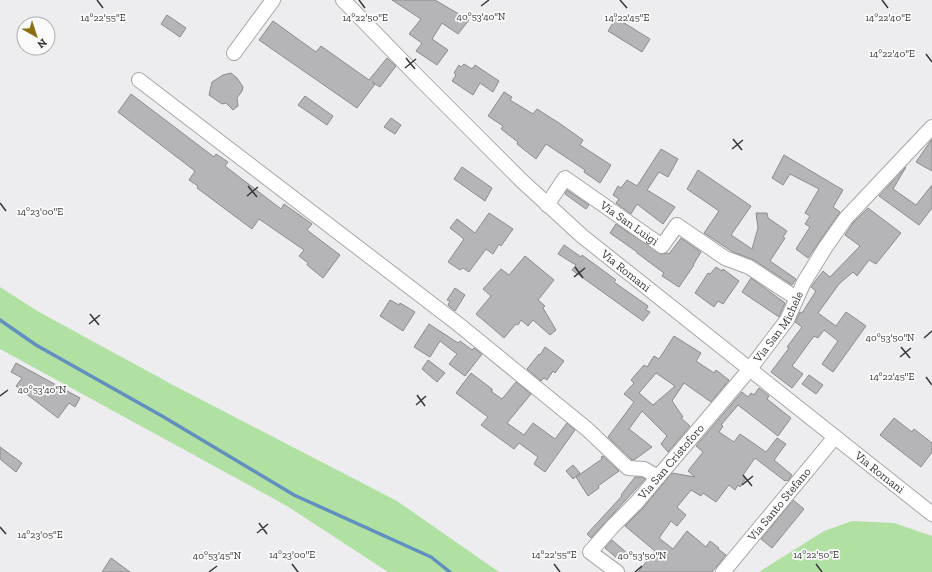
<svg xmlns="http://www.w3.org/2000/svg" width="932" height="572" font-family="'Zilla Slab',serif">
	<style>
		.green { fill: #b1e0a3 }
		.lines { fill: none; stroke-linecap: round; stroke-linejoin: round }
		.stream { stroke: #6090c0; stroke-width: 3.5 }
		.building { fill: #b5b5b7; stroke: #8c8c8e; fill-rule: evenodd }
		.minor-casing { stroke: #a6a6a7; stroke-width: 16 }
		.minor { stroke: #fff; stroke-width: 14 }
		.ticks { fill: none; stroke: #373738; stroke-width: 1.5 }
		.labels { text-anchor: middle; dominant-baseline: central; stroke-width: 3.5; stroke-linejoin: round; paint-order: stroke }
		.street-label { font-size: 12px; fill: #373738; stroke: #fbfbfc }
		.ticks-label { font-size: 10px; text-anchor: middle; fill: #373738; stroke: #fbfbfc; stroke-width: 3.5; stroke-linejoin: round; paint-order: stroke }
	</style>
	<rect width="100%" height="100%" fill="#ededef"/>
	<path class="green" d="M0,287L39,312L173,385L397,501L499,572H388L287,506L0,349Z
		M852,521L894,523L932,536V572H759L824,531Z"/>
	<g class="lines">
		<path class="stream" d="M0,320L36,345L162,416L294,495L431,557L450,572"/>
	</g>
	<path class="building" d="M392,0H435L469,20L458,34L442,23L432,39L448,50L437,65L416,51L422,43L409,34L421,19Z
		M167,15L186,28L180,37L161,24Z
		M616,18L650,39L642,52L608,31Z
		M273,21L316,52L321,46L369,80L387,58L396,66L380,87L372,82L375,84L357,108L259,40Z
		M464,64L472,69L475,65L499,81L493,92L480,83L473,95L452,81L456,75L454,73L459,65L461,67Z
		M231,73L237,78L243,87L242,91L237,98L238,106L233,110L226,103L222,104L209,95L212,82L223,75Z
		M504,92L512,97L510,100L533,114L537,109L559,123L583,140L580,145L611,165L600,183L584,172L585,170L546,144L536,159L517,144L518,142L501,129L503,126L488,116Z
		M131,94L214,157L216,154L228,162L225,166L281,209L284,204L312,224L307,230L340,255L323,278L307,265L308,263L299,256L304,250L259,219L252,229L197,188L198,186L189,180L195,171L118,112Z
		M305,96L333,116L327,125L298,105Z
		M391,118L401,125L395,134L384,127Z
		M932,139V171L916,162Z
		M661,149L678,159L668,177L659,172L647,190L675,207L663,224L637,204L631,214L616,203L619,199L613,195L618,186L621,188L627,180L637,186Z
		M784,155L843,190L833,207L840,212L808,258L796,249L810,227L805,224L810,216L805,213L819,189L790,174L783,185L772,178Z
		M462,167L492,188L485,201L454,179Z
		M906,167L893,189L916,205L932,185V208L919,225L879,196Z
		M698,170L751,206L731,235L752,249L758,228L756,213H767L768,218L787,231L783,237L785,238L770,261L796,279L792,285L754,260L733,252L704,233L719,211L687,189Z
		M567,190L589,205L586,209L565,194Z
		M868,208L901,233L876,264L869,260L857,276L853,272L839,284L818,313L836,326L846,312L866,326L833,372L822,364L838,341L824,330L818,338L814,336L792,366L803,374L792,388L771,372L789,348L787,347L802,327L795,322L800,312L802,313L816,291L811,287L823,271L830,277L860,246L845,235L853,223Z
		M489,213L513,229L501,246L499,244L493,254L486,249L469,272L463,268L460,270L448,262L464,239L450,228L457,219L475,233Z
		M616,224L661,254L667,253L669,254L681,238L701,252L693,265H694L679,287L662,276L664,273L637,253V252L610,233Z
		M564,245L581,257L582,255L616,280L614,282L648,306L646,310L650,312L643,321L572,270L576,265L558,254Z
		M525,256L554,280L538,300L545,306L543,308L556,330L550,335L533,320L528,326L521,320L518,325L516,324L504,338L476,314L491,296L483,289L501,269L509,275Z
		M716,267L722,271L723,269L739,281L723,304L718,301L714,307L695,293L708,273L710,274Z
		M751,278L785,303L779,317L742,292Z
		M455,288L465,295L455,311L448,305L450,301L447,300Z
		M390,300L399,305L400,303L415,312L403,331L380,316Z
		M429,324L458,343L460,341L472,350L474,348L482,354L465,376L449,364L457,354L440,341L430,357L414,347Z
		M674,336L701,353L696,361L714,373L716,370L729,380L711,402L684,383L672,401L683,417L681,418L690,426L668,452L661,444L667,436L642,411L629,429L652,447L634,460H632L608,437L634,402L624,394L634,383L631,380L644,365L647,367L654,356L659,359ZM656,373L675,386L653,405L639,393Z
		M545,347L564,361L555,373L553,371L547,380L544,378L541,381L527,369L539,354L540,355Z
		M428,360L445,373L437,382L422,369Z
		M16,363L80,398L75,407L69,403L58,418L16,386L22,378L11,372Z
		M471,373L492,389V392L502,399L516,382L531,394L507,423L524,435L533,423L555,439L567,423L575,430L545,472L534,464L538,457L519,443L514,449L481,425L488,417L456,393Z
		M809,375L823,385L816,394L802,384Z
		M759,388L769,396L767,399L791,418L778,436L738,405L721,425L723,426L719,432L734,442L740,434L766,452L777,438L786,444L774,460L792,475L788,481L786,480L785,481L755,458L743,475L746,478L740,487L738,485L735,490L729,485L716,502L703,493L701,496L691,490L677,507L686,515L677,526L671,521L659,538L673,549L687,531L706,547L710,541L719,548L718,549L726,555L712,572H638L655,551L625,526L643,508L672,473L695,477L688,471L703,452L696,446L742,392L748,397L751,393L754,395Z
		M894,418L912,432L914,429L932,443V452L921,467L880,435Z
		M0,447L22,463L16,472L0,459Z
		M603,456L619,471L598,486L599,488L588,496L576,477L602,459L601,457Z
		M573,465L580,473L573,479L566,471Z
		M635,477H642L645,479L591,538L587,534L622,496L621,495Z
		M793,500L804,509L772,548L761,539Z
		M612,540L627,553L619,560L605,548Z
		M111,558L130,572H102Z"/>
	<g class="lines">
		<g class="minor-casing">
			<g id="minor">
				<path id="s1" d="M343,0L419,78L522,181L582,236L932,514"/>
				<path d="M234,53L273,0"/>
				<path d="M139,80L458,324L587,429L628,468L644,469L658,477"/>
				<path id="s2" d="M547,205L565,178L662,246L677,225L725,258L749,267L796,298"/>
				<path id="s3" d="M617,572L590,552L613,526L637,502L658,477L749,370L787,320L804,282L825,248L846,218L932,127"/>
				<path id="s4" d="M723,572L835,437"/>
			</g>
		</g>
		<use href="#minor" class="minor"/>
	</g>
	<path class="ticks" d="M97,0L103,8M359,0L365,8M620,0L627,8M882,0L888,8M481,6L489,0M926,54L932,62M406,58L415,69M405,68L416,59M733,139L742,150M732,149L743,140M248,186L257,197M247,196L258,187M0,203L6,211M575,267L583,278M574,277L585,268M90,314L99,325M89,324L100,315M924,338L932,331M901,347L910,358M900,357L911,348M926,377L932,385M417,395L425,406M0,396L8,390M416,405L426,396M743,475L752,486M742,485L753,476M259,523L267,534M0,527L6,534M257,533L268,524M292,564L298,572M554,564L560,572M816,564L822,572M209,572L217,566M635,572L642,566"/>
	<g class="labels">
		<g class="street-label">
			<text stroke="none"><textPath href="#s2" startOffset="111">Via San Luigi</textPath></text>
			<text stroke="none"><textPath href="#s1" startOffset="392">Via Romani</textPath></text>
			<text stroke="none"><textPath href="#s3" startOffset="328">Via San Michele</textPath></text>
			<text stroke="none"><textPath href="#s3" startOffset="155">Via San Cristoforo</textPath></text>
			<text stroke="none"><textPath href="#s1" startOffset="716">Via Romani</textPath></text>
			<text stroke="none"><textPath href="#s4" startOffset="88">Via Santo Stefano</textPath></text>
		</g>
	</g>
	<g class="ticks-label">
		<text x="481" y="20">40°53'40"N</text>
		<text x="103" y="21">14°22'55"E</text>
		<text x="365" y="21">14°22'50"E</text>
		<text x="627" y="21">14°22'45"E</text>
		<text x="888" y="21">14°22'40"E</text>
		<text x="892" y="57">14°22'40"E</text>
		<text x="40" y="215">14°23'00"E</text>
		<text x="890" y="341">40°53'50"N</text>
		<text x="892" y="380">14°22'45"E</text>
		<text x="42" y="393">40°53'40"N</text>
		<text x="40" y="538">14°23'05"E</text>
		<text x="292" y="558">14°23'00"E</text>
		<text x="554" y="558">14°22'55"E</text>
		<text x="816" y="558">14°22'50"E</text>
		<text x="217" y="559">40°53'45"N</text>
		<text x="642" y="559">40°53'50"N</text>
	</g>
	<g transform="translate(36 36) rotate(141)"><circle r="19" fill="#fbfbfc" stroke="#adadae"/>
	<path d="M0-3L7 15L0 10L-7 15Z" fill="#8a6e10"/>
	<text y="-6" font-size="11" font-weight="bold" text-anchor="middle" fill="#373738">N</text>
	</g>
</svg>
